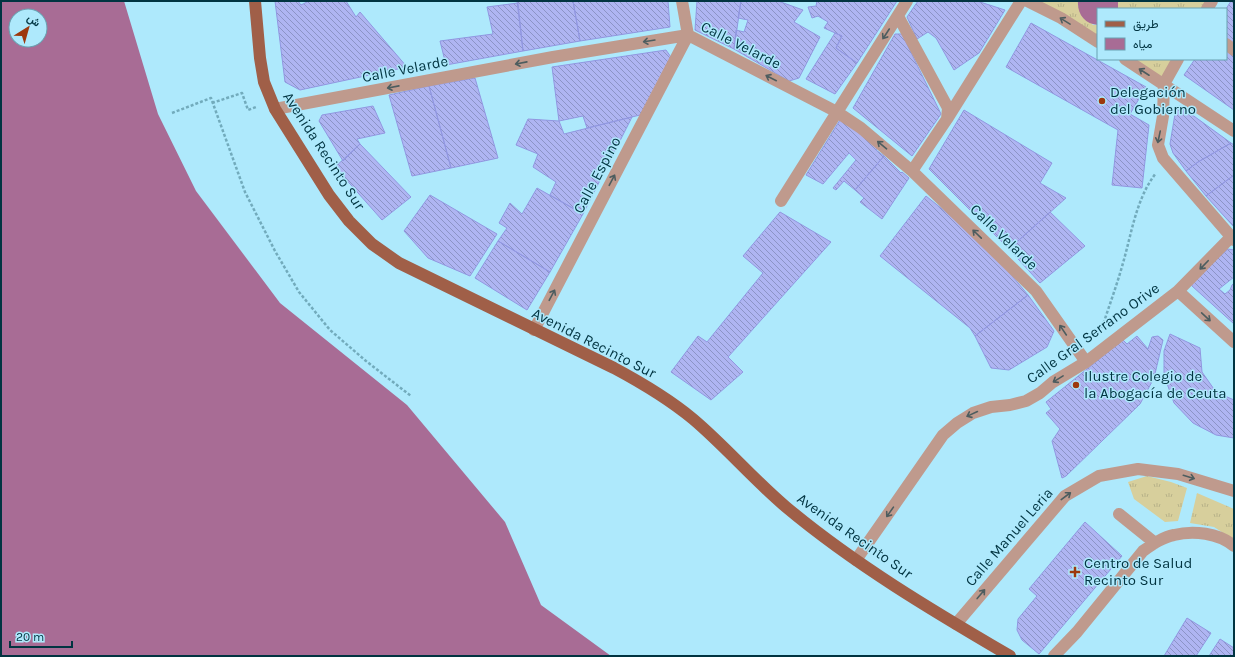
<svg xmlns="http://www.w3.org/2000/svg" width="1235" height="657" font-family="Karla,Vazirmatn,sans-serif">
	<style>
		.grass { fill: url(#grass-tufts) }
		.water { fill: #a86c95; fill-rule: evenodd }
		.building { fill: url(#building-back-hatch); stroke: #9197e1 }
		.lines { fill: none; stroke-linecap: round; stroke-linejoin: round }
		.path { stroke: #72abbc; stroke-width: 2.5; stroke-dasharray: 3 2; stroke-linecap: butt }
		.minor { stroke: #bf9a8d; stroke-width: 12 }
		.major { stroke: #a05f48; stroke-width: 12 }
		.oneway { stroke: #4d5d5f }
		.poi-dot { fill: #9d380d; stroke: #aee9fc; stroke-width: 1.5 }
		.labels { text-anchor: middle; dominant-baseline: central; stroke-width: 3; stroke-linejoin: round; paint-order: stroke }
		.street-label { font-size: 15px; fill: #013441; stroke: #aee9fc }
		.poi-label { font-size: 15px; fill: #013441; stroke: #aee9fc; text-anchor: start }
	</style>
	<defs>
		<pattern id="grass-tufts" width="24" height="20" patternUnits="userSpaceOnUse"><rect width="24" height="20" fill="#d7cf9c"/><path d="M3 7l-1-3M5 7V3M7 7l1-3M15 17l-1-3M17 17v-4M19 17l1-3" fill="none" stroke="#b7b288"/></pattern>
		<pattern id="building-back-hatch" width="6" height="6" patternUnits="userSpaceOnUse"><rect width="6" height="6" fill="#afb5f2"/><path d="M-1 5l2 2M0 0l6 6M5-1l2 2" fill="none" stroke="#8c94c6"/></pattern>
	</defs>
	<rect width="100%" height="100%" fill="#aee9fc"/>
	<path class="grass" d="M1027,1H1078V6L1093,25H1098V42Z
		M1118,1H1212L1207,9H1118Z
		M1125,59H1178L1164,84Z
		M1147,476L1171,482L1187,488L1178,521L1165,522L1134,499L1128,482Z
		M1197,493L1234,509V540L1214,527L1190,523Z"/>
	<path class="water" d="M1,1H124L158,114L196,191L280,303L407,405L505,522L541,605L611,656H1ZM16,16H40V40H16Z
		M1078,1H1118V9H1098V25C1085,24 1077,14 1078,1Z"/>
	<path class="building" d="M275,1H298L301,5L309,1H346L356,17L360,12L407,67L300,90L285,82Z
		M517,1H573L580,41L523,51Z
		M573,1H668L670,27L580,41Z
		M697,1H741L734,49L695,30Z
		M741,1H778L803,10L794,22L820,37L799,78L789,81L734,49L736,30L744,32L748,20L738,18Z
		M817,1H897L857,63L836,48L842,36L824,28L828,22L818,16L812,18L808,7L816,6Z
		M918,1H977L1005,10L979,53L954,70L936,38L928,32L917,39L907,17Z
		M1231,1H1234V45L1226,39V9Z
		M518,3L523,51L446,65L440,41L493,34L487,7Z
		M1031,23L1146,87L1130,114L1149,125L1142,188L1112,185L1118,130L1006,67Z
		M835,33L842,36L836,48L857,63L835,94L806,79Z
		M895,34H902L941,114L912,156L853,108Z
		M1226,49L1234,56V110L1184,75L1195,59H1226Z
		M666,50L673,60L640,115L587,128L583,116L559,121L552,67Z
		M475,78L498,158L451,168L429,86Z
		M429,86L451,168L412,176L389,95Z
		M373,106L385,133L357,139L360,144L343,161L319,121L322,115Z
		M1180,106L1231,143L1198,162L1186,171L1173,153L1170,144L1176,108Z
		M964,110L1052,163L1040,183L1066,198L1009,249L929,169Z
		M632,117L583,214L550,195L556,182L533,167L538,154L516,145L528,119L559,121L564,134Z
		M840,120L849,125L877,148L876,150L884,156L855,190L844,181L836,190L833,188L856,160L849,153L823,184L806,175Z
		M1231,143L1234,145V175L1206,196L1186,171L1198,162Z
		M360,144L411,197L382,220L335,167Z
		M884,156L901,173L902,172L909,178L882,219L860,202L864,198L855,190Z
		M1234,175V227L1206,196Z
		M537,188L583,214L550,272L498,241L507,228L499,223L510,203L522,214Z
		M430,195L497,234L470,276L428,258L404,231Z
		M926,196L967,229L998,259L1028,295L975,336L970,328L880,256Z
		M780,212L831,242L728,357L743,372L711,400L671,372L698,336L707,342L763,273L743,256Z
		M1050,212L1085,246L1040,283L1009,249Z
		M498,241L550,272L527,310L475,278Z
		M1228,249L1234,250V277L1219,289L1225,294L1230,290L1232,285L1234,283V324L1192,286L1191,282Z
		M1028,295L1054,331L1047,347L1009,370L991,368L975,336Z
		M1170,334L1200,348L1202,372L1216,392L1234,400V438L1216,435L1193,423L1174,403L1164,375V351Z
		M1137,336L1148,349L1152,337L1158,336L1163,340L1154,378L1140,404L1066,476L1062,478L1052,441L1060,429L1046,413L1051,409L1046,402L1123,340L1127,344Z
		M1085,522L1122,556L1039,654L1022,640L1017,630L1018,619L1037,596L1029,589Z
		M1187,618L1211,633L1196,656H1164Z
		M1220,639L1234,648V656H1209Z"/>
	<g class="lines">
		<path class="path" d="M212,103L242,93L248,110L256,107
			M172,113L211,98L245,192L275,251L299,292L330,330L366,361L411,396
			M1102,328C1109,306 1117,285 1123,263C1132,232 1136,199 1156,173"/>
		<path class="minor" d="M682,1L688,35
			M1027,1L1061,18L1098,42
			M1207,9L1212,1
			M898,16L948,108L947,119L912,171
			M1226,44L1234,50
			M1125,59L1234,131
			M1178,59L1164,84L1163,116L1158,145L1163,158L1234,240
			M275,109L553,57L688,35L837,112L861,128L912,171L1036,291L1086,362
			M947,119L1021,1
			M781,201L907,1
			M1178,291L1234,342
			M534,330L688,35
			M1119,514L1155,543
			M856,560L943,435L957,423L973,413L991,407L1010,405L1026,401L1040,393L1053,382L1086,362L1178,291L1231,237
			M956,624L1065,496L1099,476L1138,469L1178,474L1234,491
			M1054,656L1077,632L1143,551C1153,544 1163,537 1174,535C1193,530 1219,533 1234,546"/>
		<path class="major" d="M255,1L260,58L264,82L275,109L329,195L349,221L372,244L399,263L614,368C642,383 669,399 693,419C725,446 753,479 786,507C854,564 933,611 1010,656"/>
	</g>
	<defs><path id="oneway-shaft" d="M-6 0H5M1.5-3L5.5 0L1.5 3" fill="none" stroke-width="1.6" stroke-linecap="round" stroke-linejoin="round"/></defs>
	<g class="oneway">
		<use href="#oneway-shaft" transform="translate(1065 21) rotate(-148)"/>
		<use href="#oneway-shaft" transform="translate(886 34) rotate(123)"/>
		<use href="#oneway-shaft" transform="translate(649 41) rotate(171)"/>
		<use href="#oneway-shaft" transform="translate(521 63) rotate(169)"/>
		<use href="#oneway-shaft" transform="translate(1144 72) rotate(-147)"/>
		<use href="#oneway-shaft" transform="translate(771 78) rotate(-153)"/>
		<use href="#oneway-shaft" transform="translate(393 87) rotate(169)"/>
		<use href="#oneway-shaft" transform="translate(1159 137) rotate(102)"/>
		<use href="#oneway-shaft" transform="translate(882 145) rotate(-140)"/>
		<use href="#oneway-shaft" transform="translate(612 180) rotate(-62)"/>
		<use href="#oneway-shaft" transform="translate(977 234) rotate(-136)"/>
		<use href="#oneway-shaft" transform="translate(1204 265) rotate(134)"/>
		<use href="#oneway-shaft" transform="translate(552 295) rotate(-62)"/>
		<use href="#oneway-shaft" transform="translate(1206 317) rotate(43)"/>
		<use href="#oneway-shaft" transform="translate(1063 330) rotate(-124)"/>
		<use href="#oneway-shaft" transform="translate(1058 379) rotate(148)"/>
		<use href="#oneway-shaft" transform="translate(972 414) rotate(155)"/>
		<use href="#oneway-shaft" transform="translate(1189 477) rotate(17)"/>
		<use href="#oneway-shaft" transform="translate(1066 496) rotate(-37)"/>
		<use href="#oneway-shaft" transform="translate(890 512) rotate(125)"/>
		<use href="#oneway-shaft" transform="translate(981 594) rotate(-50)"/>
	</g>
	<g class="poi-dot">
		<circle cx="1102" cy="101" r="4"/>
		<circle cx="1076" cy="385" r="4"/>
		<path d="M1073 566h4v4h4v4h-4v4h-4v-4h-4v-4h4z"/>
	</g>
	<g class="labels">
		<g class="street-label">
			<text transform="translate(741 45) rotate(27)">Calle Velarde</text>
			<text transform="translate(405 69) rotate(-11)">Calle Velarde</text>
			<text transform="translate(324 151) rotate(57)">Avenida Recinto Sur</text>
			<text transform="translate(597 175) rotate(-62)">Calle Espino</text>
			<text transform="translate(1004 237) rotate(44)">Calle Velarde</text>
			<text transform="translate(1093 333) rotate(-36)">Calle Gral Serrano Orive</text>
			<text transform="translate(594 343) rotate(27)">Avenida Recinto Sur</text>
			<text transform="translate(855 536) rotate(35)">Avenida Recinto Sur</text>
			<text transform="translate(1009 537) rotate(-49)">Calle Manuel Leria</text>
		</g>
		<g class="poi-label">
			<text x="1110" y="92">Delegación<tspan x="1110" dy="17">del Gobierno</tspan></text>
			<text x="1084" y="376">Ilustre Colegio de<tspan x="1084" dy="17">la Abogacía de Ceuta</tspan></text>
			<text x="1084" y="563">Centro de Salud<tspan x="1084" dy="17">Recinto Sur</tspan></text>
		</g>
	</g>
	<rect width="1235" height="657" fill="none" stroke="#013441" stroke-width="4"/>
	<rect x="1097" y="8" width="130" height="52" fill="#aee9fc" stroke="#69a1b1"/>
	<rect x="1105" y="21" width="20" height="6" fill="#a05f48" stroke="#69a1b1"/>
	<text x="1133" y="28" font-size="12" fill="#013441">طريق</text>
	<rect x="1105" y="38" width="20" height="12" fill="#a86c95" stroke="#69a1b1"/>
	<text x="1133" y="48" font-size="12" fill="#013441">مياه</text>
	<g transform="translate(28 28) rotate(37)"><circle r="19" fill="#aee9fc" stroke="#69a1b1"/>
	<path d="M0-3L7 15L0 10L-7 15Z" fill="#9d380d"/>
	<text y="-6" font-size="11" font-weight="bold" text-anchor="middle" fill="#013441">ش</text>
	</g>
	<path d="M10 641v6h62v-6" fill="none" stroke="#013441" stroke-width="2"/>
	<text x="16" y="641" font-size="12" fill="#013441" stroke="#aee9fc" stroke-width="3" paint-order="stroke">20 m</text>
</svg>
